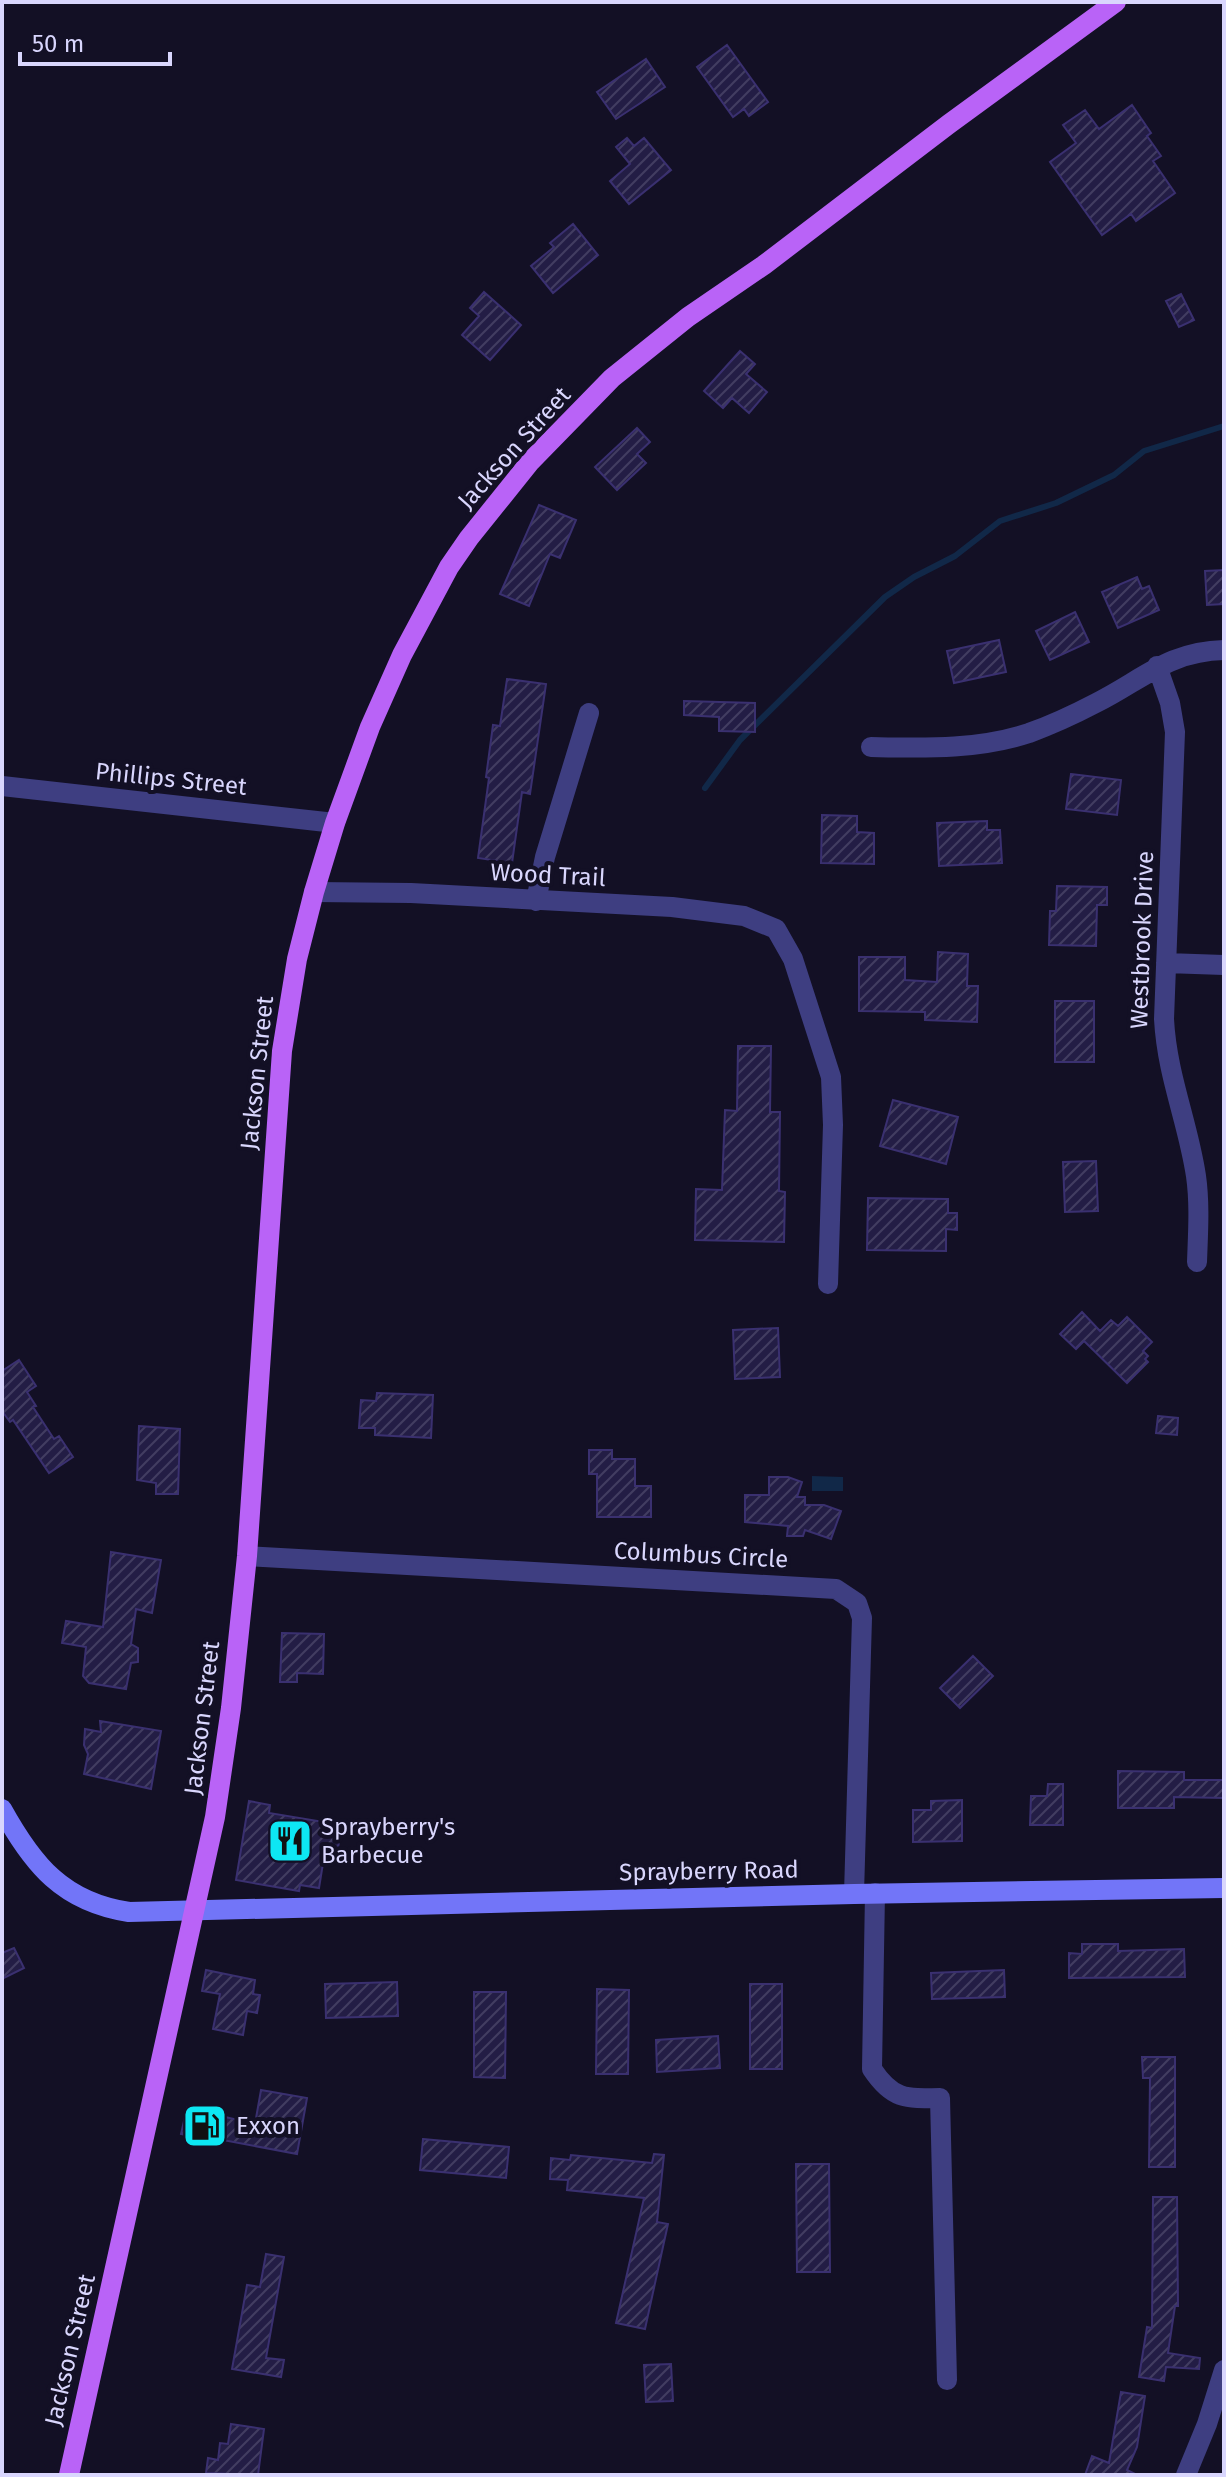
<svg xmlns="http://www.w3.org/2000/svg" width="1226" height="2477" font-family="'Fira Sans',sans-serif">
	<style>
		.water { fill: #112848 }
		.lines { fill: none; stroke-linecap: round; stroke-linejoin: round }
		.stream { stroke: #112848; stroke-width: 6 }
		.building { fill: url(#building-hatch); stroke: #3a3070; stroke-width: 2 }
		.street { stroke: #3e3e81; stroke-width: 20 }
		.secondary { stroke: #7275f8; stroke-width: 20 }
		.primary { stroke: #b963f7; stroke-width: 20 }
		.labels { text-anchor: middle; dominant-baseline: central; stroke-width: 8; stroke-linejoin: round; paint-order: stroke }
		.street-label { font-size: 24px; fill: #d9d6fd; stroke: #131025 }
		.poi-label { font-size: 24px; fill: #d9d6fd; stroke: #131025; text-anchor: start }
	</style>
	<defs>
		<pattern id="building-hatch" width="6" height="6" patternUnits="userSpaceOnUse" patternTransform="scale(2)"><rect width="6" height="6" fill="#231d45"/><path d="M-1 1l2-2M0 6l6-6M5 7l2-2" fill="none" stroke="#423d61"/></pattern>
	</defs>
	<rect width="100%" height="100%" fill="#131025"/>
	<path class="water" d="M812,1476L843,1477V1491H812Z"/>
	<g class="lines">
		<path class="stream" d="M705,788L740,740L885,597L914,577L955,556L1000,521L1056,503L1114,475L1144,451L1224,426"/>
	</g>
	<path class="building" d="M727,45L768,102L749,116L744,109L733,117L697,67Z
		M646,59L665,87L616,119L597,92Z
		M1132,105L1151,133L1147,136L1161,156L1153,161L1175,193L1136,221L1131,214L1102,235L1050,162L1076,143L1063,125L1085,110L1099,129Z
		M627,138L634,146L644,138L671,170L629,204L610,181L630,164L616,147Z
		M573,224L598,255L553,293L531,266L554,247L550,243Z
		M484,292L521,325L490,360L462,335L479,316L470,308Z
		M1181,294L1194,320L1179,327L1166,301Z
		M740,351L755,364L746,374L767,392L749,413L732,398L723,408L704,391Z
		M637,428L650,442L637,454L646,463L617,490L595,467Z
		M539,505L576,520L560,558L550,554L529,606L500,594Z
		M1224,570V604L1207,605L1205,571Z
		M1137,577L1142,589L1149,586L1159,610L1118,628L1102,592Z
		M1075,612L1089,642L1050,660L1036,631Z
		M999,640L1006,672L954,683L947,651Z
		M507,679L546,684L530,794L522,792L512,863L478,858L489,778L486,777L493,725L500,726Z
		M684,701L755,703V732L719,731V717L684,715Z
		M1071,774L1121,780L1117,815L1066,809Z
		M822,815L857,816V832L874,833V864L821,863Z
		M987,821V830H1000L1002,863L939,866L937,823Z
		M1057,886L1107,887V905H1097L1096,946L1049,945L1050,911H1056Z
		M938,952L968,954L967,986H978L977,1022L925,1020V1012L859,1011V957H905V980L937,982Z
		M1055,1001H1094V1062H1055Z
		M738,1046H771L770,1112H780L779,1191L785,1192L784,1242L695,1240L696,1189L722,1190L725,1110L737,1111Z
		M893,1100L958,1117L946,1164L880,1146Z
		M1096,1161L1098,1211L1065,1212L1063,1162Z
		M868,1198L948,1199V1213H957V1230L946,1229V1251L867,1250Z
		M1082,1312L1100,1331L1111,1320L1118,1326L1127,1317L1152,1342L1143,1351L1148,1356L1145,1359L1148,1362L1127,1383L1084,1341L1076,1349L1060,1334Z
		M778,1328L780,1377L735,1379L733,1330Z
		M19,1360L36,1386L27,1392L36,1406L33,1407L54,1439L59,1436L73,1457L49,1473L13,1420L10,1422L2,1411V1371Z
		M377,1393L433,1395L431,1438L375,1435V1428H359L361,1400L376,1401Z
		M1158,1416L1178,1418L1177,1435L1156,1433Z
		M139,1426L180,1429L178,1494H156V1483L137,1480Z
		M589,1450H612V1459H635V1486H651V1517H597V1474H589Z
		M769,1477H788L802,1482L797,1497H805V1505H824L841,1511L831,1539L805,1530L803,1536H787L788,1526L745,1522V1495H769Z
		M111,1552L161,1560L152,1613L136,1609L131,1644L138,1648V1662L131,1663L126,1689L89,1683L83,1676L86,1647L62,1643L66,1621L103,1627Z
		M282,1633L324,1634L323,1674L297,1673V1682H280Z
		M973,1656L993,1676L960,1708L940,1688Z
		M100,1721L161,1731L151,1789L84,1774L88,1754L84,1745L85,1729L101,1732Z
		M1118,1771L1184,1772V1780H1224V1798L1174,1797V1808H1118Z
		M1048,1784H1063V1825H1030L1031,1796H1047Z
		M962,1800V1841L913,1842V1810H931V1801Z
		M249,1801L270,1805L269,1813L342,1825L336,1859L324,1857L319,1888L300,1885L299,1891L236,1880Z
		M1082,1944H1118V1951L1184,1949L1185,1977L1069,1978V1953L1082,1954Z
		M14,1948L24,1968L2,1979V1953Z
		M206,1970L255,1980L253,1994L260,1995L257,2013L247,2011L243,2035L213,2029L220,1994L202,1991Z
		M1004,1970L1005,1997L932,1999L931,1973Z
		M397,1982L398,2016L326,2018L325,1984Z
		M750,1984H782V2069H750Z
		M597,1989L629,1990L628,2074H596Z
		M474,1992H506L505,2078L474,2077Z
		M718,2036L720,2068L657,2072L656,2040Z
		M1142,2057H1175V2167H1149L1150,2078H1143Z
		M261,2090L307,2098L297,2154L223,2140V2143L181,2134L187,2108L255,2124Z
		M423,2139L509,2147L506,2178L420,2170Z
		M654,2154L664,2155L657,2222L668,2224L645,2329L616,2323L644,2198L567,2190L568,2180L550,2179L551,2158L570,2160L571,2155L652,2163Z
		M796,2164H829L830,2272H797Z
		M1153,2197H1177L1178,2306H1175L1168,2353L1200,2358L1199,2369L1166,2367L1164,2381L1139,2377L1147,2327L1152,2328Z
		M266,2254L284,2257L266,2358L284,2360L281,2377L232,2369L247,2285L260,2287Z
		M671,2364L673,2401L646,2402L644,2365Z
		M1121,2392L1145,2396L1137,2447L1127,2470L1137,2475H1085L1092,2456L1109,2463Z
		M231,2424L264,2429L258,2475L206,2473L208,2458L218,2460L220,2443L228,2444Z"/>
	<g class="lines">
		<path class="street" d="M1157,666L1170,703L1175,732L1164,1019C1167,1076 1188,1122 1196,1176C1200,1204 1198,1233 1197,1262
			M871,747C924,748 977,750 1029,733C1051,725 1075,714 1096,703C1142,680 1169,651 1224,650
			M2,786L335,823
			M314,892L411,893L672,907L744,916L776,929L793,959L831,1077L833,1125L828,1284
			M536,901L545,857L589,713
			M1166,963L1224,965
			M247,1556L836,1589L857,1603L862,1618L854,1894
			M875,1893L872,2069C892,2099 905,2099 940,2098L947,2380
			M1186,2475L1207,2424L1224,2370"/>
		<path class="secondary" d="M2,1809C33,1865 63,1902 129,1912L854,1894L1224,1888"/>
		<path class="primary" d="M69,2475L215,1817L231,1708L247,1556L282,1051L297,959L314,892L335,823L370,727L402,655L449,567L469,538L530,462L612,378L688,317L764,265L949,124L1116,2"/>
	</g>
	<defs>
		<g id="restaurant-square" transform="scale(2.3)"><rect x="-9" y="-9" width="18" height="18" rx="4" fill="#0de7f3" stroke="#131025"/><path d="M-5-6h1v4h1v-4h1v4h1v-4h1v5L-1.5 .5V6h-2V.5L-5-1ZM5-6V6H3V1.5H1.5Q1.5-4 5-6Z" fill="#111"/></g>
		<g id="fuel-square" transform="scale(2.3)"><rect x="-9" y="-9" width="18" height="18" rx="4" fill="#0de7f3" stroke="#131025"/><path d="M-5.5-6h7V0h2V4h1.3V-2.5L3-4.5l.8-.8L6-3V5H2.5V1h-1V6h-7ZM-4.2-4.7v3.2H.2V-4.7Z" fill="#111"/></g>
	</defs>
	<g fill-rule="evenodd">
		<use href="#restaurant-square" x="290" y="1841"/>
		<use href="#fuel-square" x="205" y="2126"/>
	</g>
	<g class="labels">
		<g class="street-label">
			<text transform="translate(514 448) rotate(-48)">Jackson Street</text>
			<text transform="translate(171 779) rotate(6)">Phillips Street</text>
			<text transform="translate(548 875) rotate(3)">Wood Trail</text>
			<text transform="translate(1142 940) rotate(-88)">Westbrook Drive</text>
			<text transform="translate(257 1073) rotate(-84)">Jackson Street</text>
			<text transform="translate(701 1555) rotate(3)">Columbus Circle</text>
			<text transform="translate(202 1718) rotate(-83)">Jackson Street</text>
			<text transform="translate(709 1871) rotate(-1)">Sprayberry Road</text>
			<text transform="translate(70 2350) rotate(-77)">Jackson Street</text>
		</g>
		<g class="poi-label">
			<text x="321" y="1827">Sprayberry's<tspan x="321" dy="28">Barbecue</tspan></text>
			<text x="236" y="2126">Exxon</text>
		</g>
	</g>
	<rect width="1226" height="2477" fill="none" stroke="#d9d6fd" stroke-width="8"/>
	<path d="M20 52v12h150v-12" fill="none" stroke="#d9d6fd" stroke-width="4"/>
	<text x="32" y="52" font-size="24" fill="#d9d6fd" stroke="#131025" stroke-width="6" paint-order="stroke">50 m</text>
</svg>
